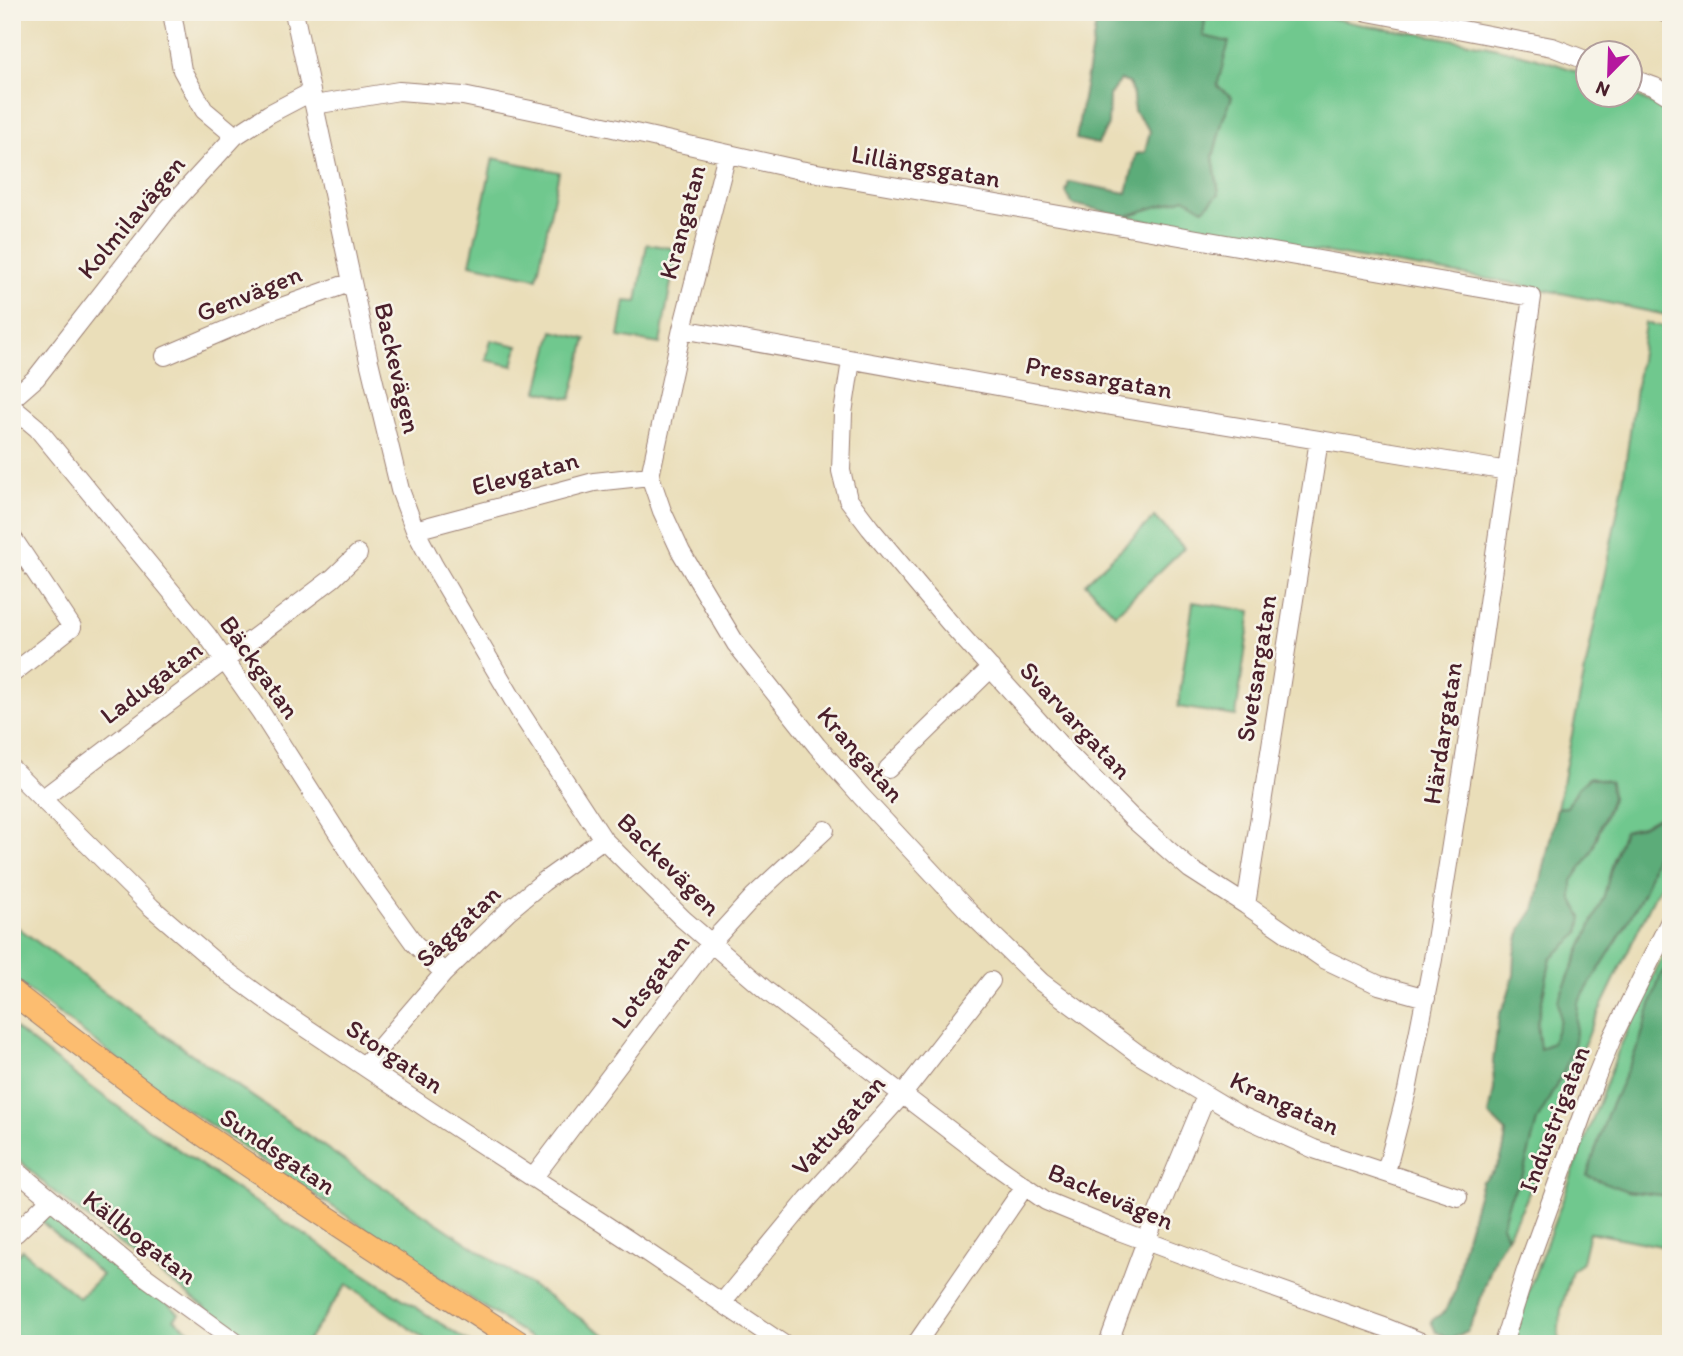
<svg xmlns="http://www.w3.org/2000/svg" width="1683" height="1356" font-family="Itim,sans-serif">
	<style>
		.green { fill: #6fc88e; stroke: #5c745c; stroke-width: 2 }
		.forest { fill: #5bac79; stroke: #526652; stroke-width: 2 }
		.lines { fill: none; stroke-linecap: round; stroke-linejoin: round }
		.minor-casing { stroke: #9a7e72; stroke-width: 20 }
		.major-casing { stroke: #9a7e72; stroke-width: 25 }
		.minor { stroke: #fff; stroke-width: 18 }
		.major { stroke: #fcbd6f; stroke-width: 23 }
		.rail { stroke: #4a1f2b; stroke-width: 4.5 }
		.labels { text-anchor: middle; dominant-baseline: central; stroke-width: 5; stroke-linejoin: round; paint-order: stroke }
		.street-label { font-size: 26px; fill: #4a1f2b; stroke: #f7f3e8 }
	</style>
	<rect width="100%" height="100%" fill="#f7f3e8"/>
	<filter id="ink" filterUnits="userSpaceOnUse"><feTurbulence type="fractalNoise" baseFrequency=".0143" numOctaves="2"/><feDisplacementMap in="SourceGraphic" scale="14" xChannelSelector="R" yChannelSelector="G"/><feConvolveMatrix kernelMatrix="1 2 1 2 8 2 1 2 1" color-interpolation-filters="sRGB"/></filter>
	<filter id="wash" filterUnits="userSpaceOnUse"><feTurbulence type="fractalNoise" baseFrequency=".00686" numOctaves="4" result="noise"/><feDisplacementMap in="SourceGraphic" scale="28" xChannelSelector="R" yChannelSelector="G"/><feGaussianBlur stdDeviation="1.57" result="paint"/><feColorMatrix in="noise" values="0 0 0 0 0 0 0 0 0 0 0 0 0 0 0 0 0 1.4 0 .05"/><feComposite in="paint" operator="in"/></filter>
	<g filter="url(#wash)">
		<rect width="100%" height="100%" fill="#eadeb9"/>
		<path class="green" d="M1206,12C1234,12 1263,11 1291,12C1317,13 1344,22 1370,26C1443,38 1520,47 1588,76V94H1631L1671,113V316L1512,283L1179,228L1126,216L1185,198L1219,194L1213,157L1223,119L1232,97L1217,86L1228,42L1203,36Z
			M493,158L559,172L537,278L470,264Z
			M647,244L677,249L660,344L619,337L625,301L637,302Z
			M1645,323L1671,328V812L1669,811L1642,826L1624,831L1614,859L1604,896L1558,1001L1560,1020L1552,1043L1539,1049L1537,1023L1551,958L1582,917L1572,898V880L1591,853L1612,798L1611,782L1590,777L1578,788L1567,807L1557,808L1622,489Z
			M553,331L586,339L571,399L538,391Z
			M491,340L518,346L513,366L486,360Z
			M1155,517L1184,548L1115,614L1085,583Z
			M1193,602L1251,611L1236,716L1178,707Z
			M1671,840V868L1655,895L1592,1026L1526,1200L1507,1237L1501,1225L1503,1216L1510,1198L1523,1174L1537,1121L1564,1071L1575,1041L1578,1003L1622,932L1644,892L1658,847Z
			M12,923L123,1006L359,1171L619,1344H540L387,1243L158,1090L12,978Z
			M1671,939V959L1660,976L1639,1044L1607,1115L1627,1191L1660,1195L1671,1199V1248L1589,1232L1582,1262L1572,1271L1561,1310L1558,1336L1562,1344H1513L1515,1328L1520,1314L1619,1049Z
			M12,1026C158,1143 316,1242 472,1344H432L347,1284L305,1344H255L207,1309L118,1242L49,1188L12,1153Z
			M50,1215L59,1218L172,1307L179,1313L174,1319L208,1344H12V1252L17,1256L22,1250L79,1298L102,1275L41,1221Z"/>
		<path class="forest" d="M1098,12H1206L1203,36L1229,42L1217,86L1232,97L1223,119L1213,157L1219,194L1203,209L1185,198L1126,216L1072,204L1066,192L1069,182L1127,193L1136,154L1145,152L1150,131L1134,111L1133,96L1129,83L1120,80L1109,96L1108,125L1098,144L1076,139Z
			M1590,777L1610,782L1612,798L1600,828L1591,853L1572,881V898L1582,917L1579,934L1551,958L1537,1023L1540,1049L1552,1043L1560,1020L1558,1001L1604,896L1614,859L1624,831L1642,826L1669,811L1671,812V840L1658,847L1644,892L1622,932L1578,1003L1575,1041L1564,1071L1537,1121L1523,1174L1510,1198L1502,1225L1507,1237L1495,1257L1475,1315L1467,1331L1452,1339L1436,1332L1431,1321L1445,1311L1456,1289L1463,1248L1482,1181C1501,1170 1504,1152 1506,1132L1489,1115L1494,1089L1493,1061L1499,1015L1506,1001L1514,975L1515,954L1521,929L1535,908L1557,808L1567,807L1578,788Z
			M1671,959V1199L1660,1195L1627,1191L1587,1176L1607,1115L1639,1044L1660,976Z"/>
	</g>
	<g filter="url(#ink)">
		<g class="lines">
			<g class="minor-casing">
				<path id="minor" d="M172,12L182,70L204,110L235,136
					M294,12L369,361L400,490L415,530L433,564L522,715L603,839L683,919L768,992L995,1165L1046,1201L1119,1231L1221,1269L1384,1327L1426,1344
					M1368,12L1552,47L1588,61
					M1630,78L1655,87L1671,97
					M314,105L399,91L463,96L555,115L800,170L1532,297L1475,693L1433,959L1407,1091L1386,1172L1384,1171
					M727,154L682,329L650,476L662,511L681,552L736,644L817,746L861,796L970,913L1041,982L1141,1056L1239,1115L1314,1149L1458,1197
					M682,329L1087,402L1508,471
					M165,356L273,310L352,282
					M851,361L843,413L841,471L848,499L870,528L949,622L1060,745L1132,818L1190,869L1246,905L1324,959L1379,985L1426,998
					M12,399L36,378L168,209L235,136L269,114L311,92
					M12,407L37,428L207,635L260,711L360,868L414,943L444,973
					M415,530L594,482L650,476
					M12,537L72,627L12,674
					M12,769L151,907L221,967L281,1011L432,1112L627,1239L783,1344
					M888,769L991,668
					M42,799L333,578L358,554
					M1246,905L1319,440
					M364,1066L444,973L508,911L543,882L603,839
					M12,1167L132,1267L238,1344
					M533,1178L711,943L754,896L825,830
					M12,1230L16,1233L50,1200
					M722,1303L808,1199L902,1095L991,981
					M916,1344L1025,1186
					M1108,1344L1146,1241L1206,1096
					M1503,1344L1526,1270L1596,1077L1612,1038L1671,919"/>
			</g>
			<g class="major-casing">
				<path id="major" d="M12,992C65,1033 119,1075 174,1114C287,1194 405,1267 521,1344"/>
			</g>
			<use href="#minor" class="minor"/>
			<use href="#major" class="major"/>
			<path class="rail" d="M1640,12L1671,23"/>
		</g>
	</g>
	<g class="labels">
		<g class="street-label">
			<text transform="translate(926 166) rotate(10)">Lillängsgatan</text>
			<text transform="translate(131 217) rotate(-50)">Kolmilavägen</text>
			<text transform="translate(682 222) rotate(-75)">Krangatan</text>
			<text transform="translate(249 293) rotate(-22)">Genvägen</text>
			<text transform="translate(398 368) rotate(77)">Backevägen</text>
			<text transform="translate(1099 377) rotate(10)">Pressargatan</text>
			<text transform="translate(525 473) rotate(-15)">Elevgatan</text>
			<text transform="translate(260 667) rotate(55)">Bäckgatan</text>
			<text transform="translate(1256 668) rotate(-81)">Svetsargatan</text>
			<text transform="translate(151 682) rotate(-37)">Ladugatan</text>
			<text transform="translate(1076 720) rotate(47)">Svarvargatan</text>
			<text transform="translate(1442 733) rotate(-81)">Härdargatan</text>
			<text transform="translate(861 754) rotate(49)">Krangatan</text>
			<text transform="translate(669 864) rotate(45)">Backevägen</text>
			<text transform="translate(458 926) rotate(-44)">Såggatan</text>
			<text transform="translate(650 981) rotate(-53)">Lotsgatan</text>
			<text transform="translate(395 1056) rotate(34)">Storgatan</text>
			<text transform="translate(1285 1103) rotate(25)">Krangatan</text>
			<text transform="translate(1554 1119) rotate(-69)">Industrigatan</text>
			<text transform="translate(838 1125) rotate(-48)">Vattugatan</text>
			<text transform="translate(278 1151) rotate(34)">Sundsgatan</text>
			<text transform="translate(1111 1196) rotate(23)">Backevägen</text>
			<text transform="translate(140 1237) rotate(38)">Källbogatan</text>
		</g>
	</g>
	<rect width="1683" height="1356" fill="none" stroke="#f7f3e8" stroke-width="42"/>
	<g transform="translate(1609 74) rotate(203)"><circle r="33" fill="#f7f3e8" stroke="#b29e9c" stroke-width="2"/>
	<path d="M0-5L12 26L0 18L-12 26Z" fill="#b5179e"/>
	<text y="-10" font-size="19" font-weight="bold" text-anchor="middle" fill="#4a1f2b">N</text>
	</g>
</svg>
